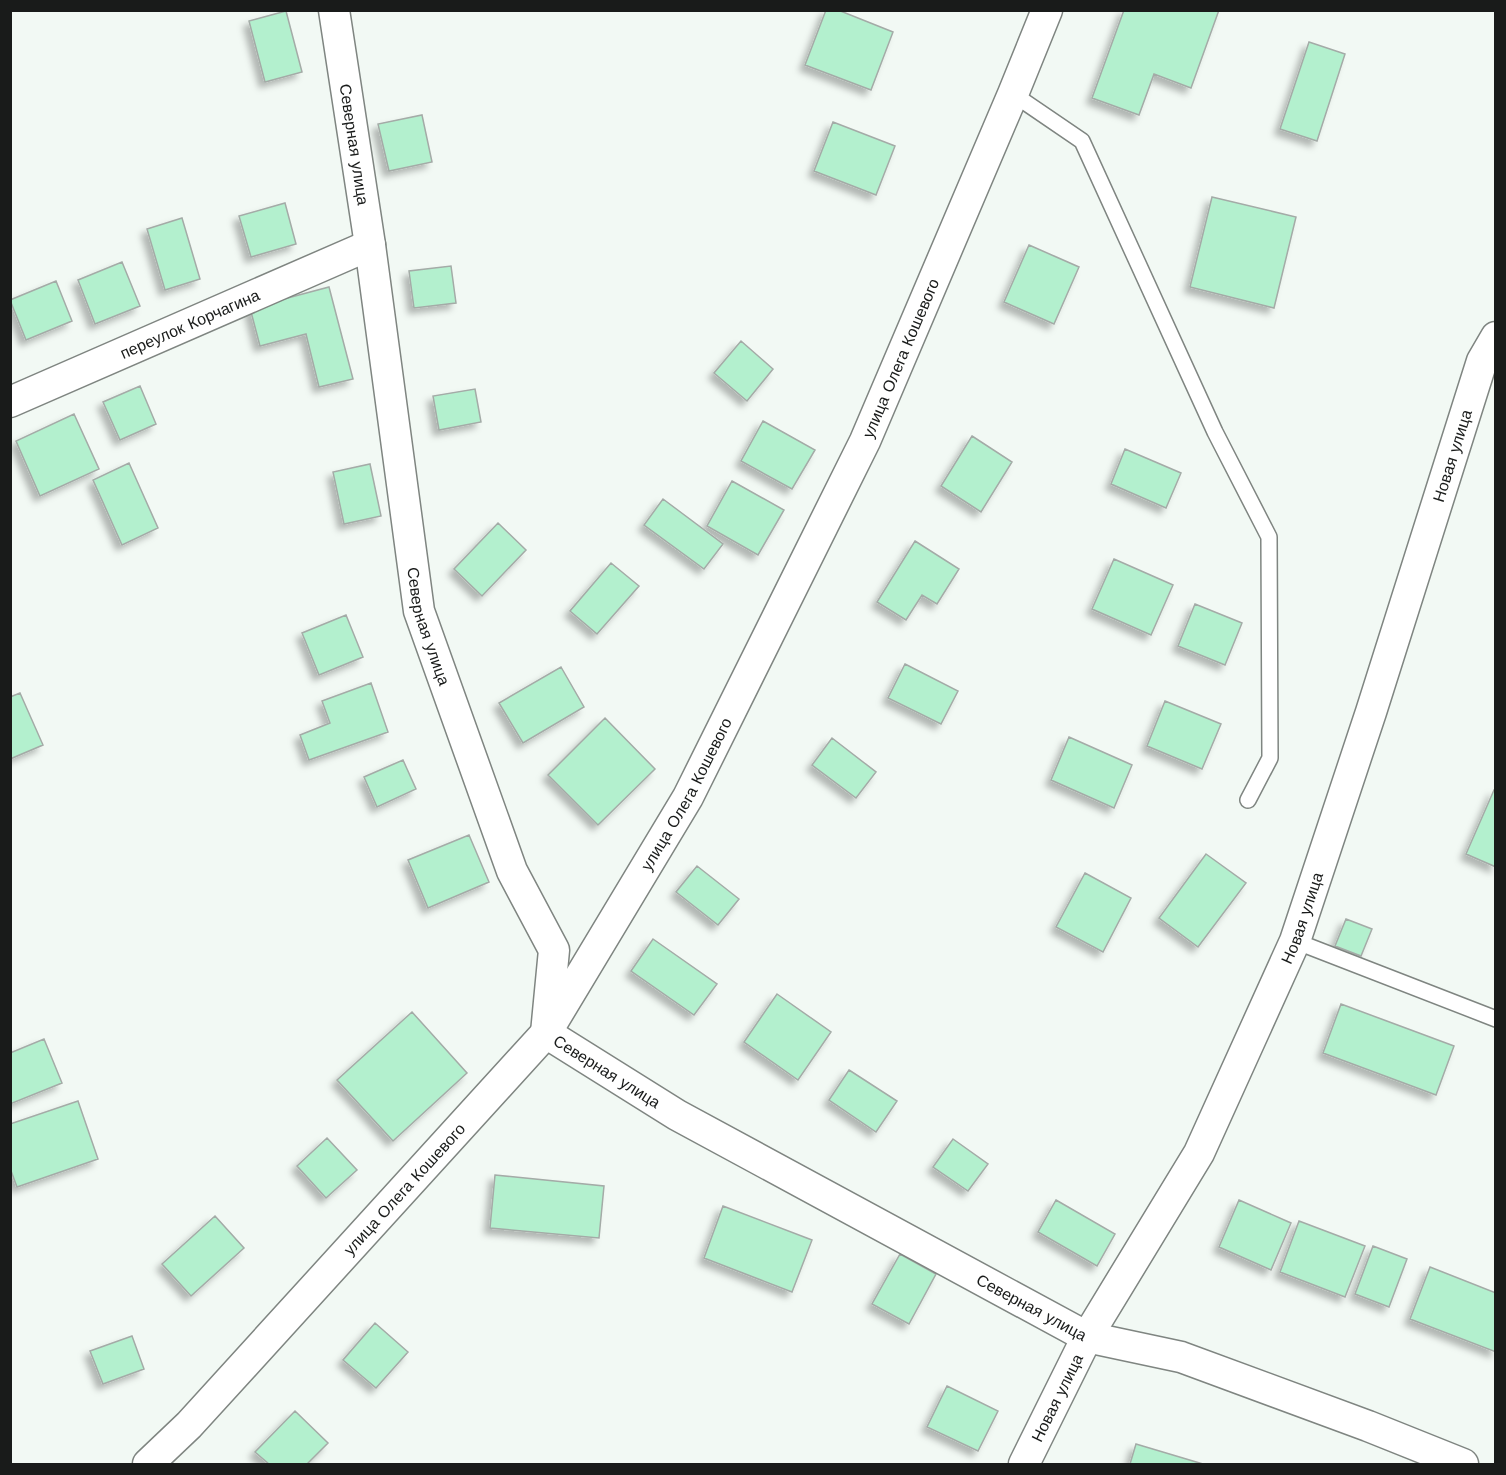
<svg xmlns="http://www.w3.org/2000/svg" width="1506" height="1475" font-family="'Work Sans',sans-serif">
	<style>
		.building { fill: #b3f0ce; stroke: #a4aba7; stroke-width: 1.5; filter: url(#shadow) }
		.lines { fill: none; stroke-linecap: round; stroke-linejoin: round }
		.lane-casing { stroke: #7f8581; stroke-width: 18 }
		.street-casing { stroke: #7f8581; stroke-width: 33 }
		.lane { stroke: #fff; stroke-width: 15 }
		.street { stroke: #fff; stroke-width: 30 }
		.labels { text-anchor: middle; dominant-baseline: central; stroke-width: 4.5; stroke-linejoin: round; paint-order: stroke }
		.street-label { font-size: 16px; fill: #191b1a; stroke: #f2f9f4 }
	</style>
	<defs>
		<filter id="shadow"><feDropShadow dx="-5.5" dy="5.5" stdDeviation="3" flood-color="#0004"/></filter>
	</defs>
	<rect width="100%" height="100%" fill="#f2f9f4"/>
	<path class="building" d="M826,10H838L893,32L871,90L805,65Z
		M1124,10H1219L1191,88L1154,74L1139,115L1092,98Z
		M286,11L302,72L265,82L249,21Z
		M1309,42L1345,54L1317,141L1280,129Z
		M422,115L432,162L389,171L378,124Z
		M833,122L895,146L876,195L814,171Z
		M1212,197L1296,217L1274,308L1190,287Z
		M285,203L296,244L251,257L239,216Z
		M182,218L200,279L165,290L147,229Z
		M1029,245L1079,267L1054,324L1004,302Z
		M122,262L140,306L95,324L78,280Z
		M451,266L456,303L414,308L409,271Z
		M56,281L72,321L26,340L10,300Z
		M329,287L353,379L319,387L306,334L260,346L250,308Z
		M741,341L773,369L747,401L714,373Z
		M140,386L156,424L120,440L103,402Z
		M475,389L481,422L439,430L433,396Z
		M74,414L99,469L40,496L16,441Z
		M763,421L815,450L792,489L741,461Z
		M972,436L1012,462L981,512L941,486Z
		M1125,449L1181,473L1166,508L1111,484Z
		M129,463L158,528L122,545L93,480Z
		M370,464L381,516L344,524L333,472Z
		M732,481L784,510L758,555L707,526Z
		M663,499L723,544L704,569L644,525Z
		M498,523L526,550L482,596L454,569Z
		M915,541L959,569L937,604L922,595L906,620L877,602Z
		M1114,559L1173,585L1151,635L1092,609Z
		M611,563L639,586L597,634L570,611Z
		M1195,604L1242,623L1225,665L1178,646Z
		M346,615L363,657L319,675L302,633Z
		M905,664L958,691L941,724L888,698Z
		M561,667L584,707L523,743L499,703Z
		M371,683L388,732L309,760L300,735L330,723L322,701Z
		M20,693L43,745L10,759V697Z
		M1165,701L1221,724L1202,769L1147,746Z
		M605,718L655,769L598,825L548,775Z
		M1069,737L1132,765L1114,808L1051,780Z
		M832,738L876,772L856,798L812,765Z
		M403,760L416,789L377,807L364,777Z
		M1494,790L1496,791V867L1466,854Z
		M469,835L489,882L428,908L408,860Z
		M1206,854L1246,883L1198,947L1159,918Z
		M697,866L739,899L718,925L676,892Z
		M1085,873L1131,898L1103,952L1056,927Z
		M1346,919L1372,929L1361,956L1335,946Z
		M653,939L717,984L694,1015L631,971Z
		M777,994L831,1032L798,1080L744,1042Z
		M1341,1004L1454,1046L1436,1095L1323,1053Z
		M412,1012L467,1073L393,1141L337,1080Z
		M44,1039L62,1083L10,1104V1053Z
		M849,1070L897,1101L876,1132L829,1100Z
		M78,1101L98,1159L17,1187L10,1168V1124Z
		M327,1138L357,1170L326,1198L297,1166Z
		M953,1139L988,1164L968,1191L933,1167Z
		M495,1175L604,1186L599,1238L490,1228Z
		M1056,1200L1115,1234L1097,1266L1038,1232Z
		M1239,1200L1291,1223L1271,1270L1219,1247Z
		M723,1206L812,1240L792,1292L704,1258Z
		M215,1216L244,1248L191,1296L162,1264Z
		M1299,1221L1365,1246L1345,1297L1280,1272Z
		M1373,1246L1407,1259L1389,1307L1355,1294Z
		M900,1254L936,1274L909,1324L872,1304Z
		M1430,1267L1496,1293V1352L1410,1319Z
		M375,1323L408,1352L376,1388L343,1360Z
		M132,1336L144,1369L103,1384L90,1351Z
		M947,1386L998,1411L978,1451L927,1427Z
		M295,1411L328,1443L307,1464H269L255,1452Z
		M1136,1444L1203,1464H1130Z"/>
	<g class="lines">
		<g class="lane-casing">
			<path id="lane" d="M1013,94L1082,141L1215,432L1269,537L1270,758L1248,800
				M1295,941L1496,1019"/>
		</g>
		<g class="street-casing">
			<g id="street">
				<path id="s1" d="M334,10L370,245L419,611L512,871L554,950L546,1033L677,1115L1087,1337L1181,1357L1368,1426L1463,1464"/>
				<path id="s2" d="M10,402L370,245"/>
				<path id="s3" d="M148,1464L189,1425L546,1033L688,797L865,441L1013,94L1047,10"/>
				<path id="s4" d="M1024,1464L1087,1337L1199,1153L1295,941L1371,712L1482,361L1496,337"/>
			</g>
		</g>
		<use href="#lane" class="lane"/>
		<use href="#street" class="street"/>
	</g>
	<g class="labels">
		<g class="street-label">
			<text stroke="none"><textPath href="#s1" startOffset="136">Северная улица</textPath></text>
			<text stroke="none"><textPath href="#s2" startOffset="196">переулок Корчагина</textPath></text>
			<text stroke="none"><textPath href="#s3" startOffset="1350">улица Олега Кошевого</textPath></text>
			<text stroke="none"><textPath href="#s4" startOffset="1100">Новая улица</textPath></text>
			<text stroke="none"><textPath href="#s1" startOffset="624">Северная улица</textPath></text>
			<text stroke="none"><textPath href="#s3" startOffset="864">улица Олега Кошевого</textPath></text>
			<text stroke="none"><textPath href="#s4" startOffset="614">Новая улица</textPath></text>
			<text stroke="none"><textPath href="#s1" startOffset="1128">Северная улица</textPath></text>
			<text stroke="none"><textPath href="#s3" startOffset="376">улица Олега Кошевого</textPath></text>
			<text stroke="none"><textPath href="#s1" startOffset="1614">Северная улица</textPath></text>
			<text stroke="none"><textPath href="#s4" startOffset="74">Новая улица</textPath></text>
		</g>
	</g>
	<rect width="1506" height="1475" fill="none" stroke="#191b1a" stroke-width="24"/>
</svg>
